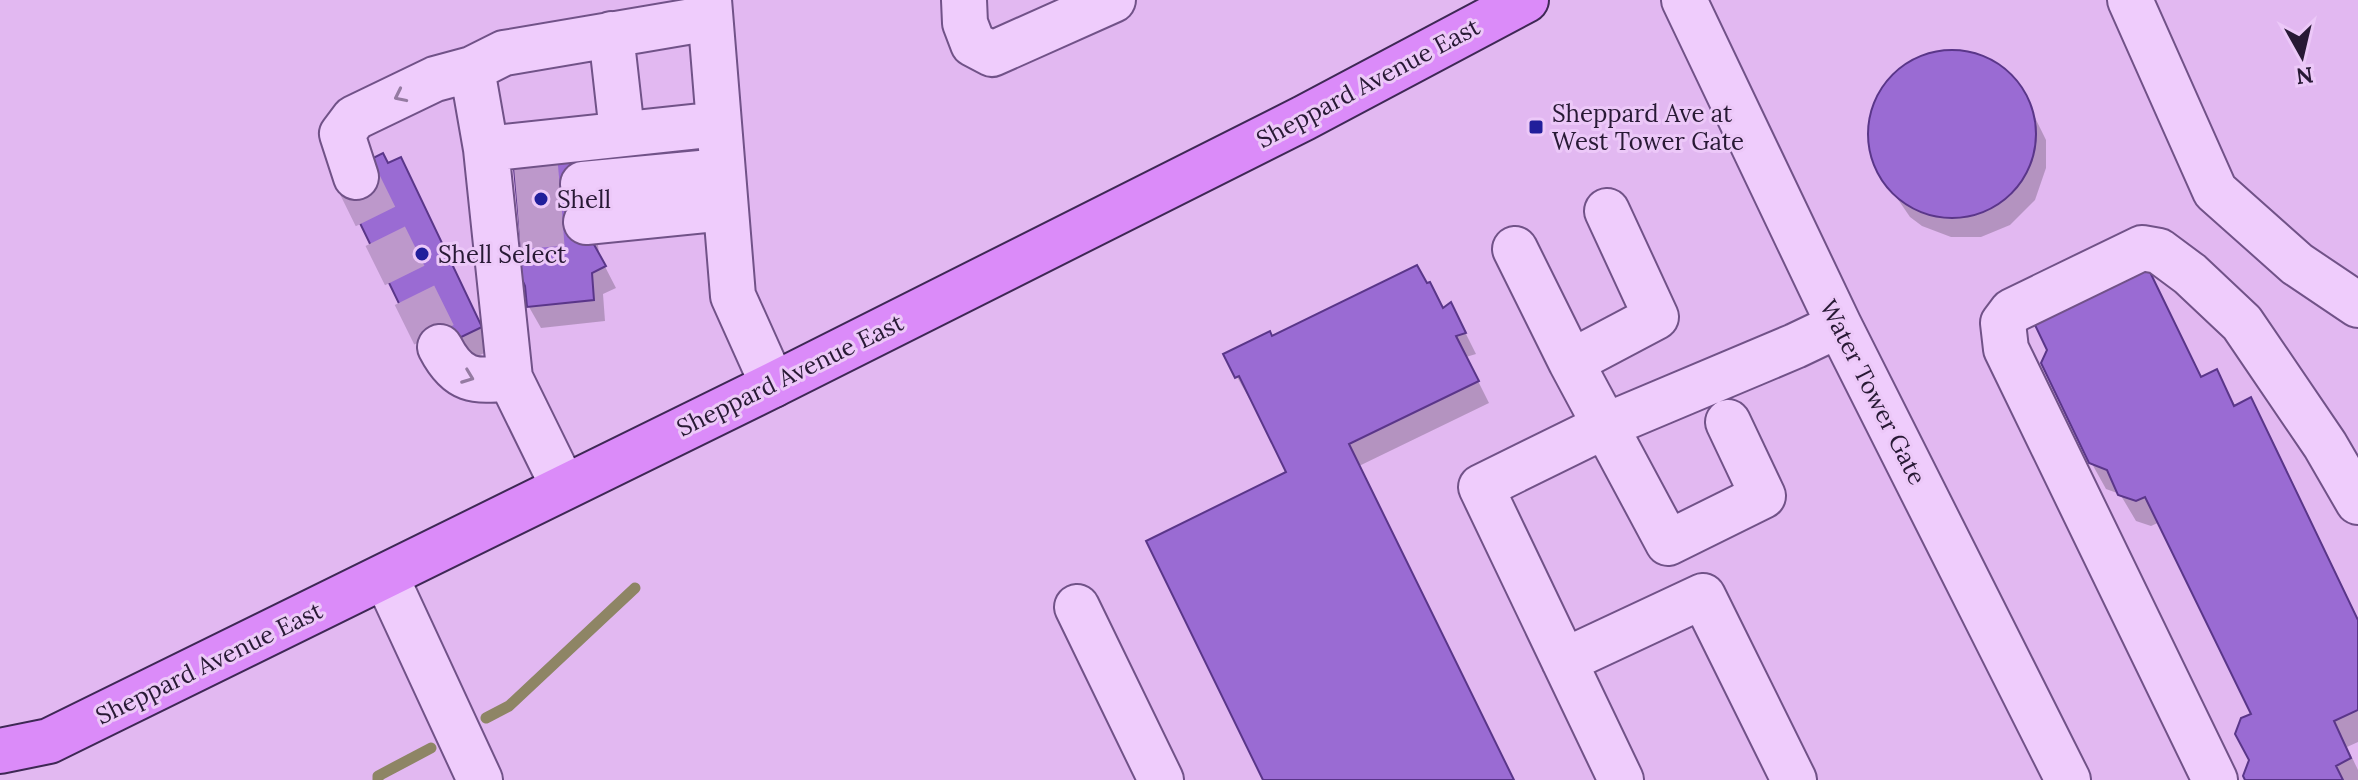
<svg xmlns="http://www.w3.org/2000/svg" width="2358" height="780" font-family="Lora,serif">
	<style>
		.shadow { fill: #0003 }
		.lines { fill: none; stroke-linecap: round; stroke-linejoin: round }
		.stream { stroke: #8e8565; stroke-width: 11 }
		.building { fill: #9a6bd3; stroke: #5a3689; stroke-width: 2 }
		.minor-tunnel { stroke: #bd98cb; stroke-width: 44; stroke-dasharray: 44 22; stroke-linecap: butt }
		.minor-casing { stroke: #715288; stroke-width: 48 }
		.major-casing { stroke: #3e2855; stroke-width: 48 }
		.minor { stroke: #efccfc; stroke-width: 44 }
		.major { stroke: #db8bf9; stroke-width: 44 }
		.oneway { stroke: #957ba2 }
		.poi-dot { fill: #211e9b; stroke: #ecc8f8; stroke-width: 3 }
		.labels { text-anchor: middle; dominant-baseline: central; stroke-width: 6; stroke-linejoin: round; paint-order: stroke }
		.street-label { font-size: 24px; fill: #281935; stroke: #ecc8f8 }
		.poi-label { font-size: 24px; fill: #281935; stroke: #ecc8f8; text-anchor: start }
	</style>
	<rect width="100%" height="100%" fill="#e2b8f1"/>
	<path class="shadow" d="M1962,52L1995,64L2021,89L2046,140V168L2035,200L2010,225L1981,237H1951L1922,226L1910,217L1884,179L1872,150L1871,124L1882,90L1903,67L1916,59L1936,53Z
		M579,154L591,175L599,255L616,288L603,294L605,321L541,328L529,307L525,264Z
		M412,181L493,349L437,375Z
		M2147,270L2202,378L2216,371L2236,407L2265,425L2358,619V742L2347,747L2358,770V780H2247L2253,715L2160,522L2151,526L2136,521L2120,494L2106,489L2091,462Z
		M1442,311L1463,328L1476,354L1466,357L1489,403L1359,466L1513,780H1265L1288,473L1251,396L1249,398L1237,377L1272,338Z"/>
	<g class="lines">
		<path class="stream" d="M486,718L509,706L635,588
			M378,780V776L431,748"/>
	</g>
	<path class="building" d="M1868 134a84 84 0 1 1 168 0a84 84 0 1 1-168 0Z
		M580,152L587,232L606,266L592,273L594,300L527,307L525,286L516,266L523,263L513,158Z
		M383,153L388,163L401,157L482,327L424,355L341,184L371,159Z
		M1417,265L1427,283L1430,282L1443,308L1451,302L1466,333L1456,336L1479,381L1349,444L1514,780H1263L1146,541L1286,472L1239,376L1235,378L1223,354L1270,331L1272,336Z
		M2148,268L2201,377L2217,369L2234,406L2251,397L2358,620V710L2334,721L2351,758L2336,766L2343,780H2245L2243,776L2249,760L2235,734L2241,718L2251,714L2145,497L2136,501L2118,495L2107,470L2089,463L2041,363L2047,350L2035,325L2041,311Z"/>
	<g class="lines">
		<path class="minor-tunnel" d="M356,177L440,347
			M516,190L583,184
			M519,227L586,222"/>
		<g class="minor-casing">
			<path id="minor" d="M709,0L733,296L773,385
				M964,0L965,23L973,44L992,54L1113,0
				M1684,0L1839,325L2068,780
				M2130,0L2215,191L2297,264L2358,305
				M611,34L622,132
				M486,149L472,69L504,53L710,18
				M356,177L342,134L354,118L435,79L472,69
				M583,184L722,171
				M586,222L725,208
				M1515,249L1571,362L1668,543L1763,496L1728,422
				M440,347C458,382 474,382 510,378
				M1571,362L1656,317L1607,211
				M563,486L510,378L486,149L719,124
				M386,577L480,780
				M1077,607L1161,780
				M1564,661L1703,596L1794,780
				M1621,780L1481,487L1605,426L1795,346L1839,325
				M2215,780L2006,349L2003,323L2012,311L2142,248L2159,251L2190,274L2242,323L2325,445L2358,502"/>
		</g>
		<g class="major-casing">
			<path id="major" d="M0,751L49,741L773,385L1304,118L1526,0"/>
		</g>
		<use href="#minor" class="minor"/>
		<use href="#major" class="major"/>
	</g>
	<defs><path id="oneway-chevron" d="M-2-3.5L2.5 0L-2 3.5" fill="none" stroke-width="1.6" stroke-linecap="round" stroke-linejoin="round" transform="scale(2)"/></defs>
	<g class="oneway">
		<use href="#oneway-chevron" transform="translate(400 96) rotate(154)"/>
		<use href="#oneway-chevron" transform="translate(468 377) rotate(21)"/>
	</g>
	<g class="poi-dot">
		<rect x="1528" y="119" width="16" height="16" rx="4"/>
		<circle cx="541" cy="199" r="8"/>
		<circle cx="422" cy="254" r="8"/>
	</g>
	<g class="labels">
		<g class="street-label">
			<text transform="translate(1368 83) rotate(-28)">Sheppard Avenue East</text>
			<text transform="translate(790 375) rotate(-26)">Sheppard Avenue East</text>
			<text transform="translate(1873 392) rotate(63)">Water Tower Gate</text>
			<text transform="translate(209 663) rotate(-26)">Sheppard Avenue East</text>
		</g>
		<g class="poi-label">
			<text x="1552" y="113">Sheppard Ave at<tspan x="1552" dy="28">West Tower Gate</tspan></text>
			<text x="557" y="199">Shell</text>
			<text x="438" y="254">Shell Select</text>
		</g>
	</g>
	<g transform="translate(2302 56) rotate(172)" stroke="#ecc8f8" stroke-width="6" paint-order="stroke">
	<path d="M0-6L14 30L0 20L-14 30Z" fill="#281935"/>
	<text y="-12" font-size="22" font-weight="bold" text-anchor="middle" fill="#281935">N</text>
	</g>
</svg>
